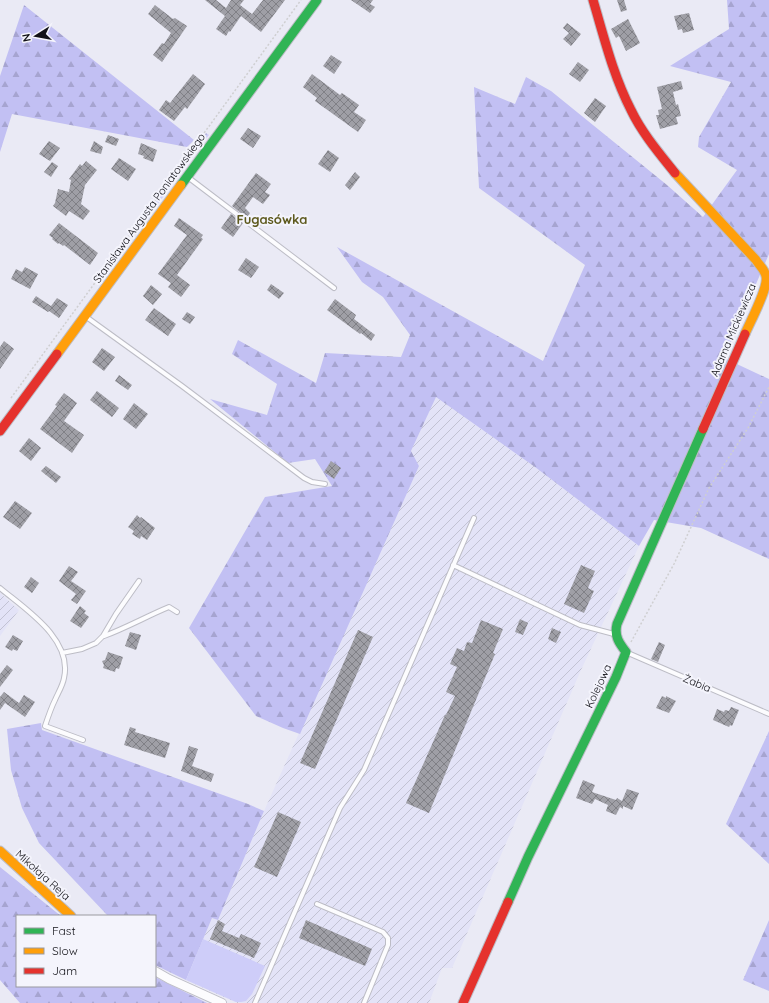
<svg xmlns="http://www.w3.org/2000/svg" width="769" height="1003" font-family="Quicksand,sans-serif">
	<style>
		.industrial { fill: url(#industrial-furrows) }
		.grass { fill: url(#grass-dots) }
		.forest { fill: url(#forest-firs) }
		.green { fill: #cecdf9 }
		.building { fill: url(#building-cross-hatch) }
		.lines { fill: none; stroke-linecap: round; stroke-linejoin: round }
		.lane-casing { stroke: #bdbdc6; stroke-width: 6 }
		.street-casing { stroke: #bdbdc6; stroke-width: 10 }
		.fast-casing { stroke: #bdbdc6; stroke-width: 11 }
		.slow-casing { stroke: #bdbdc6; stroke-width: 11 }
		.jam-casing { stroke: #bdbdc6; stroke-width: 11 }
		.path { stroke: #cfcfd1; stroke-width: 1.5; stroke-dasharray: 2 2; stroke-linecap: butt }
		.lane { stroke: #fcfcfe; stroke-width: 4 }
		.street { stroke: #fcfcfe; stroke-width: 8 }
		.fast { stroke: #30b455; stroke-width: 9 }
		.slow { stroke: #ff9f0a; stroke-width: 9 }
		.jam { stroke: #e5322d; stroke-width: 9 }
		.labels { text-anchor: middle; dominant-baseline: central; stroke-width: 4; stroke-linejoin: round; paint-order: stroke }
		.street-label { font-size: 11px; fill: #111117; stroke: #f4f4fc }
		.quarter-label { font-size: 13px; font-weight: bold; fill: #5d591d; stroke: #f4f4fc }
	</style>
	<defs>
		<pattern id="industrial-furrows" width="10" height="10" patternUnits="userSpaceOnUse"><rect width="10" height="10" fill="#e3e3f7"/><path d="M-1 1l2-2M0 10L10 0M9 11l2-2" fill="none" stroke="#c2c2d3"/></pattern>
		<pattern id="grass-dots" width="8" height="8" patternUnits="userSpaceOnUse"><rect width="8" height="8" fill="#cecdf9"/><path d="M2 2h.1M6 6h.1" fill="none" stroke="#b0afd5" stroke-width="1.8" stroke-linecap="round"/></pattern>
		<pattern id="forest-firs" width="22" height="20" patternUnits="userSpaceOnUse"><rect width="22" height="20" fill="#c2c0f3"/><path d="M5 1l3.5 6h-7zM16 11l3.5 6h-7z" fill="#a6a4d0"/></pattern>
		<pattern id="building-cross-hatch" width="8" height="8" patternUnits="userSpaceOnUse"><rect width="8" height="8" fill="#9f9fa6"/><path d="M0 0l8 8M0 8l8-8" fill="none" stroke="#808086"/></pattern>
	</defs>
	<rect width="100%" height="100%" fill="#eaeaf5"/>
	<path class="industrial" d="M436,396L535,467L639,546L581,670L452,968H442L429,1003H237L186,980L212,918L218,920L264,811L419,466L411,451Z
		M0,593L19,610L0,636Z"/>
	<path class="grass" d="M206,133L209,135L180,173L178,171Z
		M171,181L173,184L143,223L140,221Z"/>
	<path class="forest" d="M727,0H769V254L724,358L769,379V559L701,528L654,520L639,546L535,467L436,397L411,451L419,466L300,734L283,728L256,716L189,628L265,497L332,486L315,459L288,463L210,399L267,415L277,384L232,354L238,340L316,383L325,353L401,357L410,335L383,297L362,282L337,247L543,361L585,265L479,188L474,87L515,104L526,77L551,91L667,185L703,217L737,170L698,147L699,137L731,82L670,66L729,29Z
		M24,5L194,140L187,147L12,114L0,152V76Z
		M41,723L42,730L248,804L264,811L218,920L212,918L186,980L155,965V916H108L39,843L22,808L11,770L7,729Z
		M769,731V864L726,824Z
		M0,867L61,916H17V986H155V977L207,1003H20L0,980Z
		M769,920V991L743,980Z"/>
	<path class="green" d="M203,939L265,966L252,994L246,1001L241,1002H236L186,980Z"/>
	<path class="building" d="M205,0H216L226,8L231,0H244L240,5L252,14L263,0H285L261,32L241,16L230,32L229,31L226,36L216,29L225,16Z
		M351,0H373L370,4L375,7L370,13Z
		M617,0H624L627,10L621,12Z
		M155,5L173,19L175,18L187,26L162,62L153,55L162,43L164,44L171,33L148,14Z
		M689,13L694,30L683,33L682,29L678,30L674,16Z
		M628,19L640,43L626,51L619,36L616,38L611,29Z
		M567,23L581,34L571,46L563,39L569,33L563,28Z
		M331,55L342,62L334,74L323,66Z
		M578,62L589,70L580,82L569,74Z
		M193,74L205,84L187,109L185,107L174,121L159,110L166,100L170,103Z
		M312,74L340,95L342,93L359,105L354,112L366,120L358,132L315,101L317,98L303,87Z
		M681,81L683,89L673,92L676,105L678,104L681,116L676,117L678,124L660,129L656,115H659L658,110L662,109L657,87Z
		M595,98L606,106L595,122L584,113Z
		M248,128L261,136L253,148L240,139Z
		M108,135L119,139L116,146L105,142Z
		M49,141L60,148L50,161L39,154Z
		M94,141L103,147L101,154L90,151Z
		M141,143L157,150L153,162L143,158L144,156L138,154Z
		M328,150L339,158L330,172L318,164Z
		M119,158L136,169L128,181L111,169Z
		M86,161L97,170L85,185L81,204L90,211L83,220L69,211L66,216L53,206L55,203L58,189L69,192L71,180L69,179L80,164L82,166Z
		M52,162L58,166L51,177L44,172Z
		M355,172L360,177L350,190L345,185Z
		M256,173L271,184L265,192L270,195L263,204L253,197L245,208L250,213L247,218L232,206Z
		M231,214L243,223L233,237L221,228Z
		M261,215L267,219L261,226L256,222Z
		M179,218L203,235L201,238L203,239L177,275L190,285L181,297L168,287L171,283L158,274L187,235L174,226Z
		M59,223L98,253L90,265L64,245L63,246L59,243L58,244L52,239L53,238L49,235Z
		M246,258L259,267L251,278L238,270Z
		M25,267L38,274L30,289L11,279L16,269L22,272Z
		M271,284L284,293L279,299L267,290Z
		M151,285L162,294L153,305L143,296Z
		M36,296L51,306L57,298L68,305L59,318L49,311L48,312L32,302Z
		M335,299L356,315L354,319L375,335L371,341L361,333L360,334L327,310Z
		M154,308L176,324L168,336L145,320Z
		M187,312L195,317L190,324L182,319Z
		M4,341L14,349L0,369V347Z
		M102,348L115,357L104,371L92,362Z
		M119,375L132,385L128,390L115,381Z
		M97,391L119,408L112,417L90,400Z
		M64,393L77,403L64,421L84,435L72,453L40,429L57,406L55,405Z
		M134,403L148,414L136,429L123,419Z
		M29,438L41,448L31,461L19,451Z
		M331,461L341,468L334,479L324,472Z
		M46,466L61,477L56,483L41,471Z
		M15,501L32,513L20,529L3,517Z
		M137,515L140,518L141,517L155,528L147,540L141,536L140,539L132,534L134,531L128,527Z
		M581,565L595,571L588,588L594,591L584,613L564,604Z
		M69,566L78,572L71,581L86,591L77,604L71,600L76,594L59,581Z
		M31,577L39,583L32,593L24,587Z
		M80,606L86,611L84,613L89,617L81,628L70,621Z
		M520,619L528,623L523,635L515,632Z
		M481,620L503,629L493,653L495,654L429,813L406,803L445,715H446L455,696L446,692L457,667L450,664L457,648L464,651L467,642L472,643Z
		M552,628L561,632L556,643L548,639Z
		M358,630L373,637L315,769L300,763Z
		M130,632L141,635L136,650L125,646Z
		M13,635L23,641L17,651L13,649L12,651L5,647Z
		M659,642L665,645L658,662L651,659Z
		M108,652L123,657L119,669L116,668L115,672L103,668L104,665L102,661L105,660Z
		M7,665L13,670L0,687V674Z
		M4,692L19,703L24,695L35,702L25,717L5,703L0,710V697Z
		M662,696L666,698V696L676,701L669,713L656,708Z
		M731,707L739,710L732,726L730,725L729,727L713,720L717,709L724,712L725,710L729,711Z
		M130,727L136,729L135,732L170,743L165,758L124,745Z
		M189,746L198,749L192,766L214,774L211,782L181,771Z
		M583,780L595,785L592,792L616,800L617,798L622,801L627,789L639,793L632,810L623,806V809L620,807L616,815L606,811L608,805L595,799L592,804L576,798Z
		M278,812L301,822L277,877L254,867Z
		M218,920L225,924L222,931L239,938L241,934L261,943L254,958L210,939Z
		M306,920L372,949L365,966L299,938Z"/>
	<g class="lines">
		<g class="lane-casing">
			<path id="lane" d="M189,178L334,288
				M85,316L182,386L304,478L312,482L325,484
				M453,565L580,625L614,634
				M0,588C25,609 73,639 64,678C63,685 58,693 55,700C51,708 48,717 45,726L83,740
				M104,636C126,628 147,616 169,607L177,612
				M62,653L82,649L96,643L103,636L116,614L139,581
				M628,653L769,714
				M317,904L383,932L388,938V945L364,1003
				M255,1003L340,808L364,770L474,518"/>
		</g>
		<g class="street-casing">
			<path id="street" d="M155,971L169,979L222,1003"/>
		</g>
		<g class="fast-casing">
			<path id="fast" d="M181,185L317,0
				M508,902L528,857L616,677L626,652C619,643 614,636 617,624L703,429"/>
		</g>
		<g class="slow-casing">
			<path id="slow" d="M675,173L756,260C759,265 765,270 766,276C769,287 750,322 745,334
				M57,354L181,185
				M0,851L71,916"/>
		</g>
		<g class="jam-casing">
			<path id="jam" d="M593,0C604,37 613,75 631,110C642,133 659,153 675,173
				M703,429L745,334
				M0,431L57,354
				M463,1003L508,902"/>
		</g>
		<path class="path" d="M11,398L301,0
			M631,642L674,564L709,488L748,428L769,387"/>
		<use href="#lane" class="lane"/>
		<use href="#street" class="street"/>
		<use href="#fast" class="fast"/>
		<use href="#slow" class="slow"/>
		<use href="#jam" class="jam"/>
	</g>
	<g class="labels">
		<g class="street-label">
			<text transform="translate(149 208) rotate(-54)">Stanisława Augusta Poniatowskiego</text>
			<text transform="translate(733 330) rotate(-67)">Adama Mickiewicza</text>
			<text transform="translate(697 683) rotate(23)">Żabia</text>
			<text transform="translate(598 686) rotate(-65)">Kolejowa</text>
			<text transform="translate(43 875) rotate(42)">Mikołaja Reja</text>
		</g>
		<g class="quarter-label">
			<text x="272" y="219">Fugasówka</text>
		</g>
	</g>
	<rect x="16" y="915" width="140" height="72" fill="#f4f4fc" stroke="#9999a0"/>
	<rect x="24" y="928" width="20" height="6" fill="#30b455" stroke="#9999a0"/>
	<text x="52" y="935" font-size="12" fill="#111117">Fast</text>
	<rect x="24" y="948" width="20" height="6" fill="#ff9f0a" stroke="#9999a0"/>
	<text x="52" y="955" font-size="12" fill="#111117">Slow</text>
	<rect x="24" y="968" width="20" height="6" fill="#e5322d" stroke="#9999a0"/>
	<text x="52" y="975" font-size="12" fill="#111117">Jam</text>
	<g transform="translate(36 36) rotate(259)" stroke="#f4f4fc" stroke-width="3" paint-order="stroke">
	<path d="M0-3L7 15L0 10L-7 15Z" fill="#111117"/>
	<text y="-6" font-size="11" font-weight="bold" text-anchor="middle" fill="#111117">N</text>
	</g>
</svg>
